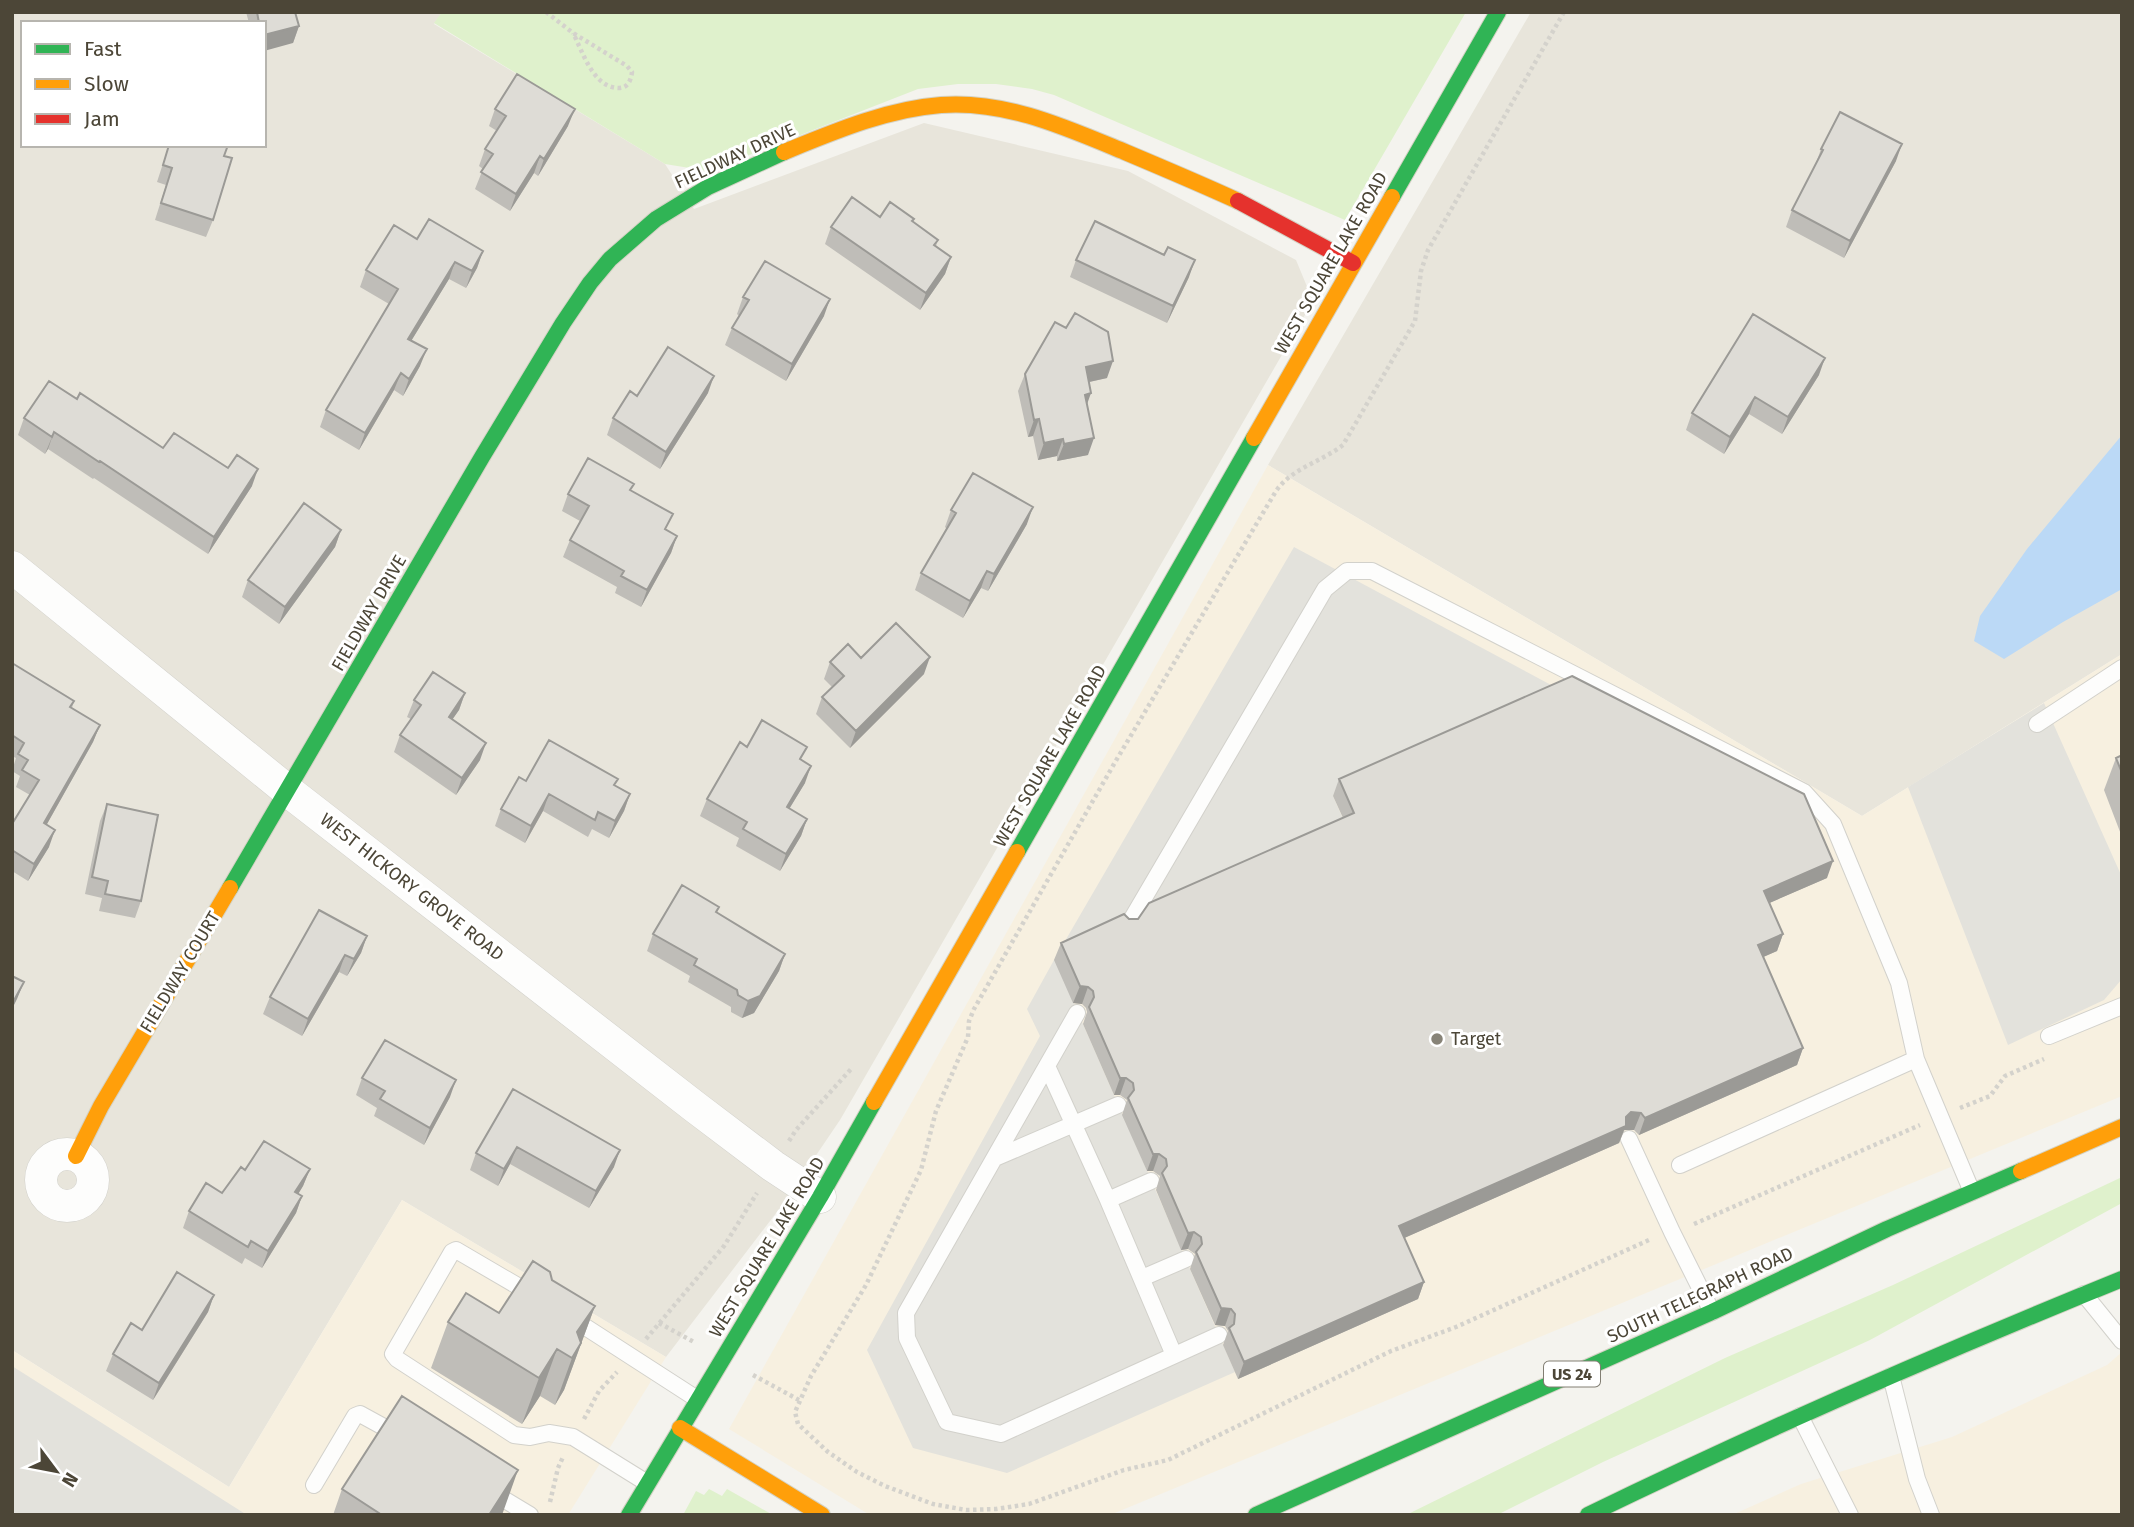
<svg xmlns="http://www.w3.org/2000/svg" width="2134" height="1527" font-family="'Fira Sans',sans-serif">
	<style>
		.residential { fill: #e8e5db; fill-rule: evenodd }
		.commercial { fill: #f7f0e0 }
		.green { fill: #dff1cc }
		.parking { fill: #e3e2dc }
		.water { fill: #bbd9f6 }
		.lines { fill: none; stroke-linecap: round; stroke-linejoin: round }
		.lane-casing { stroke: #d2d1cb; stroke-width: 18 }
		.street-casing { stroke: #d2d1cb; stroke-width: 33 }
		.fast-casing { stroke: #d4d2c4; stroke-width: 18 }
		.slow-casing { stroke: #d4d2c4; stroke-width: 18 }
		.jam-casing { stroke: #d4d2c4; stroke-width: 18 }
		.path { stroke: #d4d2cc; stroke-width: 4.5; stroke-dasharray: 3.5 3.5; stroke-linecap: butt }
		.lane { stroke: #fdfdfc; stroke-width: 16 }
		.street { stroke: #fdfdfc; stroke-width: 32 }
		.fast { stroke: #30b455; stroke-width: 16 }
		.slow { stroke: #ff9f0a; stroke-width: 16 }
		.jam { stroke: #e5322d; stroke-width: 16 }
		.wall { fill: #bfbdb8 }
		.shaded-wall { fill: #9b9a96 }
		.building { fill: #dedcd6; stroke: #9b9a96; stroke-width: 2 }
		.poi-dot { fill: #878377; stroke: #fff; stroke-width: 2.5 }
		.labels { text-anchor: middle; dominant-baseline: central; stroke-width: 6; stroke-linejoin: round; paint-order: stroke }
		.shield { fill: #fff; stroke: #827e73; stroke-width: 2 }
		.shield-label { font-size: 16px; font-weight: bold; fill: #4c4637 }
		.street-label { font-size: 18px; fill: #4c4637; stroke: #fff }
		.poi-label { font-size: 18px; fill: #4c4637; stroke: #fff; text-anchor: start }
	</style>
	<rect width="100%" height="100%" fill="#f4f3ee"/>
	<path class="residential" d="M12,12H442L434,24L665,164L694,209L924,123L1128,171L1296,260L1313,301L840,1120L783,1204L666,1357L402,1200L229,1487L12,1350ZM23,23H264V145H23Z
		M1531,12H2122V654L1862,816L1268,465Z"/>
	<path class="commercial" d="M1268,465L1862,816L2122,654V1096L1110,1515H870L729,1429Z
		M402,1200L666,1357L568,1515H12V1350L229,1487Z
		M2122,1352V1515H1732L1801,1484L1952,1437L2107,1365Z"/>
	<path class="green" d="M442,12H1466L1345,220L1054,95L1032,89L996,84H958L918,89L708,171L665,164L434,23Z
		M2122,1177V1203L1870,1340L1603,1462L1497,1515H1406L1725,1358L1893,1285Z
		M709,1489L722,1496L727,1489L773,1515H683L696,1491L704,1495Z"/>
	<path class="parking" d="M1294,547L1566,693L1333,796L1348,830L1055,960L1235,1372L1007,1473L913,1448L867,1350L1040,1036L1027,1009L1054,960Z
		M2044,703L2122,877V979L2104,1000L2008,1045L1908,787Z
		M12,1366L247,1515H12Z"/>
	<path class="water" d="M2122,435V589L2063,622L2004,659L1974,641L1980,616L2027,549Z"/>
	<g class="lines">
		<g class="lane-casing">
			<path id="lane" d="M2037,724L2122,668
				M1127,927L1325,589L1347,571H1372L1804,792L1833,824L1899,983L1916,1059L1972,1192
				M1077,1013L906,1313L907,1338L947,1422L1001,1434L1219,1335
				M2049,1036L2122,1006
				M1047,1066L1108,1200L1174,1355
				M1629,1139L1672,1232L1712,1312
				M995,1158L1118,1105
				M1680,1165L1916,1059
				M1108,1200L1151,1181
				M1142,1278L1186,1259
				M2084,1294L2122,1341
				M533,1295L456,1250L452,1252L393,1354L397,1359L514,1435L530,1437L549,1433L573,1437L647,1483
				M570,1317L697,1399
				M1891,1376L1917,1479L1931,1515
				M1800,1416L1850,1515
				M314,1485L355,1416L360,1414L402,1437
				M490,1491L530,1515"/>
		</g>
		<g class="street-casing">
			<path id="street" d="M12,567L288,791L695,1107L773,1166L820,1197
				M41 1180a26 26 0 1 1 52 0a26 26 0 1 1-52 0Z"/>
		</g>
		<g class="fast-casing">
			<path id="fast" d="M1392,197L1498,12
				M1017,852L1254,438
				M230,888L482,457L563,323L590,283L610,259L656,219L708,187L784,152
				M629,1515L820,1197L874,1102
				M1256,1515L1712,1312L1887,1229L2021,1171
				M1588,1515C1763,1430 1942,1352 2122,1279"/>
		</g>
		<g class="slow-casing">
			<path id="slow" d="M784,152C833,132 887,109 941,105C1006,100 1067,128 1125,152C1163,168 1201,184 1238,201
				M1254,438L1392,197
				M874,1102L1017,852
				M76,1156L101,1106L230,888
				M2021,1171L2122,1127
				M680,1428L822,1515"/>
		</g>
		<g class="jam-casing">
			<path id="jam" d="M1238,201L1353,263"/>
		</g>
		<path class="path" d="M546,12L573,33L627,66L632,72C631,80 628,88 619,88C593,88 583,52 573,33
			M1564,12L1428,250L1421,271L1415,321L1343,445C1321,462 1292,468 1276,491L1114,764L974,1009L969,1021L968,1037L936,1111L921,1170L866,1285L811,1376L795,1412L798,1424L828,1452L857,1472L885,1486L933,1504L966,1510L996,1509L1029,1504L1124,1470L1168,1460L1391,1351L1456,1327L1649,1240
			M1960,1108L1990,1096L2005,1076L2044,1059
			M789,1141L796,1130L852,1068
			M1694,1224L1920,1125
			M659,1323L694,1342
			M646,1339L724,1246L757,1193
			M753,1375L799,1400
			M584,1419L599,1391L617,1372
			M550,1502L558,1468L563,1457"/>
		<use href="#lane" class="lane"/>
		<use href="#street" class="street"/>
		<use href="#fast" class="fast"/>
		<use href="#slow" class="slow"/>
		<use href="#jam" class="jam"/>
	</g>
	<path class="wall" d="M246,12H295L299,26L293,43L264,23H249Z
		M495,109L568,126L538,176L534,173L510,211L475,189L483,169L479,166L485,149L497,131L489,126Z
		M169,145H228L224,156L213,220L206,237L155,220L166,185L157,182Z
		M1821,149L1896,161L1844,258L1786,227L1792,210L1815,166Z
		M880,217L914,219L913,222L938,240L936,246L951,257L945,274L920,310L825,244L831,227Z
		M417,239L483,251L477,268L466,288L449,279L411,341L420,366L403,396L394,390L359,450L320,427L326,410L389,304L360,287L366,270Z
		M1076,260L1189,277L1167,323L1070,277Z
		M743,297L824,316L786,381L725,345L732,328L739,316L737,314Z
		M1025,374L1107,378L1089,382L1087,405L1088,455L1057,461V456L1038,460L1033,436L1028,437L1018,391Z
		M1819,375L1782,434L1749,414L1724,454L1686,430L1692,413Z
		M708,393L660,469L607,435L613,418Z
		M77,399L163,448L252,486L208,554L94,478L93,479L48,449L45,454L18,435L24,418Z
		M631,491L667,531L677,536L671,553L641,607L615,593L617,587L563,557L570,540L580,521L562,511L568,494Z
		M951,510L1027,524L988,591L981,588L963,618L915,590L921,573L947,529L945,527Z
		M341,530L335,547L279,624L242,597L248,580Z
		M861,658L924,674L850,748L816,714L822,697L832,687L824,679L830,662Z
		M12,663L74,701L72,708L100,725L93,742L47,824L49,847L28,881L12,871V824L30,795L16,787L20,776L12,771L16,758L12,756Z
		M465,693L459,710L452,720L480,760L456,795L394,752L400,735L411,719L407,717L414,700Z
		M747,747L802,761L805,783L789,809L807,819L801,836L780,871L736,846L739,838L700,816L707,799Z
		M2122,755V837L2104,790L2116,758Z
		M1339,779L1827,878L1769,903L1783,934L1777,951L1763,957L1803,1048L1797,1065L1639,1135L1634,1130L1625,1129L1619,1143L1404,1238L1424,1282L1418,1299L1238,1379L1223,1345L1228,1331L1225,1326L1215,1325L1190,1269L1195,1254L1188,1249L1181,1250L1156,1190L1160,1176L1153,1171H1147L1122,1115L1127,1100L1120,1095H1114L1083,1024L1087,1012L1086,1008L1082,1004L1073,1003L1054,960L1061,943L1129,919H1138L1343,818L1333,796Z
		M526,781L615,786L630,794L624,811L609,838L592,829L588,837L543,811L525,843L495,826L501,809Z
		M107,804L141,901L135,918L99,911L102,898L85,894L100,821Z
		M719,907L717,913L785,954L779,971L754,1013L742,1018L731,1012V1007L688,982L690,976L647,951L653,934Z
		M367,936L361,953L347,976L339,972L302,1036L263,1014L270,997Z
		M362,1078L450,1097L424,1145L374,1116L377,1108L356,1095Z
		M513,1089L614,1167L589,1208L510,1164L498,1186L470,1170L476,1153Z
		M310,1169L303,1186L298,1194L302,1196L296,1213L262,1268L245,1258L242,1264L183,1228L189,1211L222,1193L245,1170Z
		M552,1280L595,1306L564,1390L555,1405L540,1396L522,1424L431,1368L448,1322L499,1313Z
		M214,1295L208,1312L153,1400L106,1371L113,1354L142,1330Z
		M342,1489L502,1515H333Z"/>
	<path class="shaded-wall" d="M299,26L293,43L264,51V35Z
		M575,109L568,126L538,176L544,159Z
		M1902,144L1896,161L1844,258L1850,241Z
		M540,156L534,173L510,211L516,194Z
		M483,251L477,268L466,288L472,271Z
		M951,257L945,274L920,310L926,293Z
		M1195,260L1189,277L1167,323L1173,306Z
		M455,262L449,279L402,356L408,339Z
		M830,299L824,316L786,381L792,364Z
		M427,349L420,366L403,396L409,379Z
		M1825,358L1819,375L1782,434L1788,417Z
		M1113,361L1107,378L1080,384L1086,367Z
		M401,373L394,390L359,450L365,433Z
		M714,376L708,393L660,469L666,452Z
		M1091,393L1085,410V395Z
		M1755,397L1749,414L1724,454L1730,437Z
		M1039,419L1033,436L1028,437L1034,420Z
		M54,432L48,449L45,454L52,437Z
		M1094,438L1088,455L1057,461L1064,444Z
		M1063,439L1057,456L1038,460L1044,443Z
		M258,469L252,486L208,554L214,537Z
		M1033,507L1027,524L988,591L994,574Z
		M341,530L335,547L279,624L285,607Z
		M677,536L671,553L641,607L647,590Z
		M987,571L981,588L963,618L970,601Z
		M930,657L924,674L850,748L856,731Z
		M465,693L459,710L442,734L449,717Z
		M100,725L93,742L38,840L44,823Z
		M486,743L480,760L456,795L462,778Z
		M811,766L805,783L780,824L787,807Z
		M549,794L543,811L525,843L531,826Z
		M630,794L624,811L609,838L615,821Z
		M807,819L801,836L780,871L786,854Z
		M55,830L49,847L28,881L34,864Z
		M1833,861L1827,878L1758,908L1764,891Z
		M1783,934L1777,951L1752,962L1758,945Z
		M367,936L361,953L347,976L354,959Z
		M785,954L779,971L754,1013L742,1018L748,1001Z
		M345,955L339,972L302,1036L308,1019Z
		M24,982L17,999L12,1009V1004Z
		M1080,986L1088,987L1082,1004L1073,1003Z
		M1803,1048L1797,1065L1639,1135L1645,1118Z
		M1120,1078H1126L1120,1095H1114Z
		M456,1080L450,1097L424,1145L430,1128Z
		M1631,1112L1641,1113L1634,1130H1624L1619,1143L1393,1243L1399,1226L1626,1117Z
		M517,1147L510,1164L498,1186L504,1169Z
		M620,1150L614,1167L589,1208L596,1191Z
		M1153,1154H1159L1153,1171H1147Z
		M310,1169L303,1186L289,1209L295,1192Z
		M302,1196L296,1213L262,1268L268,1251Z
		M1194,1232L1188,1249L1181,1250L1188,1233Z
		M1424,1282L1418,1299L1238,1379L1244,1362Z
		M214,1295L208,1312L153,1400L159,1383Z
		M595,1306L564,1390L555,1405L572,1358L577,1332Z
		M1221,1308L1231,1309L1225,1326L1215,1325Z
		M557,1349L540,1396L522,1424L539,1378Z
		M518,1470L502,1515H489Z"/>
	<path class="building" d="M257,12H295L299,26L264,35V23H259Z
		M517,74L575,109L544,159L540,156L516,194L481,172L493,154L485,149L506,116L495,109Z
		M1840,112L1902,144L1850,241L1792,210L1823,150L1821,149Z
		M169,145H228L224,156L232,158L213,220L161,203L172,168L163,165Z
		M852,197L880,217L890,202L914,219L912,221L938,240L934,245L951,257L926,293L831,227Z
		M429,219L483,251L472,271L455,262L408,339L427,349L409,379L401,373L365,433L326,410L398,289L366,270L394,225L417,239Z
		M1095,221L1164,255L1168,247L1195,260L1173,306L1076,260Z
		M765,261L830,299L792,364L732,328L749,300L743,297Z
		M1075,313L1108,332L1113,361L1086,367L1091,393L1085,395L1094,438L1064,444L1063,439L1044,443L1039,419L1034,420L1025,374L1055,322L1066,328Z
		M1753,314L1825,358L1788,417L1755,397L1730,437L1692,413Z
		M668,347L714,376L666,452L613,418L630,391L637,396Z
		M49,381L77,399L80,393L163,448L174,433L228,468L237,455L258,469L214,537L100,461L99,462L54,432L52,437L24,418Z
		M588,458L634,484L630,490L673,514L665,529L677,536L647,590L621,576L624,571L570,540L589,506L568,494Z
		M973,473L1033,507L994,574L987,571L970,601L921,573L956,513L951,510Z
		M304,503L341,530L285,607L248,580Z
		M896,623L930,657L856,731L822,697L844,676L830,662L848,644L861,658Z
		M12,663L74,701L70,707L100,725L44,823L55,830L34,864L12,850V824L39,780L22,770L28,760L18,754L24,743L12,735Z
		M433,672L465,693L449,717L486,743L462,778L400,735L421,705L414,700Z
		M1572,676L1804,794L1833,861L1764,891L1783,934L1758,945L1803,1048L1645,1118L1641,1113L1631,1112L1626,1117V1126L1399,1226L1424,1282L1244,1362L1229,1328L1234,1324L1235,1314L1231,1309L1221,1308L1196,1252L1202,1244L1201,1237L1194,1232L1188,1233L1162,1173L1167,1166L1166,1159L1159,1154H1153L1128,1098L1134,1090L1133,1083L1126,1078H1120L1089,1007L1094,997L1093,991L1088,987L1080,986L1061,943L1124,914L1129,919H1138L1149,903L1354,813L1339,779Z
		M762,720L807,747L800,759L811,766L787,807L807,819L786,854L743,829L747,822L707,799L740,742L747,747Z
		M549,740L618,779L614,785L630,794L615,821L598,812L595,820L549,794L531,826L501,809L519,777L526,781Z
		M2122,755V773L2116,758Z
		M107,804L158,815L141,901L105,894L108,881L92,877Z
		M682,885L719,907L716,912L785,954L760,996L748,1001L738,995L737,990L694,965L697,959L653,934Z
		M319,910L367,936L354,959L345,955L308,1019L270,997Z
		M12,976L24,982L12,1004Z
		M385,1040L456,1080L430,1128L380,1099L385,1091L362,1078Z
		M513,1089L620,1150L596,1191L517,1147L504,1169L476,1153Z
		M264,1141L310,1169L295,1192L302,1196L268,1251L251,1241L248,1247L189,1211L206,1183L222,1193L241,1167L245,1170Z
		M533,1261L550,1272L552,1280L595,1306L577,1332L581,1343L572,1358L557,1349L539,1378L448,1322L466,1293L499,1313Z
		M177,1272L214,1295L159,1383L113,1354L131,1323L142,1330Z
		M402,1396L518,1470L489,1515H382L342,1489Z"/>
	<circle class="poi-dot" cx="1437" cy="1039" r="7"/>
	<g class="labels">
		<rect class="shield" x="1544" y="1361.5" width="56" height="25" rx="5"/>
		<g class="shield-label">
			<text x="1572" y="1374">US 24</text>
		</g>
		<g class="street-label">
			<text transform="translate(735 156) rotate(-25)">FIELDWAY DRIVE</text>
			<text transform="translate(1331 263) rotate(-60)">WEST SQUARE LAKE ROAD</text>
			<text transform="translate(369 613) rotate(-60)">FIELDWAY DRIVE</text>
			<text transform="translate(1050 756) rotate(-60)">WEST SQUARE LAKE ROAD</text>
			<text transform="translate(412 887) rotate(38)">WEST HICKORY GROVE ROAD</text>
			<text transform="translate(180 972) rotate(-59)">FIELDWAY COURT</text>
			<text transform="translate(767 1247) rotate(-59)">WEST SQUARE LAKE ROAD</text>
			<text transform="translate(1700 1295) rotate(-25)">SOUTH TELEGRAPH ROAD</text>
		</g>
		<g class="poi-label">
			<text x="1451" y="1039">Target</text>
		</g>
	</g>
	<rect width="2134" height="1527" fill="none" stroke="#4c4637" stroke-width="28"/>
	<rect x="21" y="21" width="245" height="126" fill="#ffffff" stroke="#b7b5af" stroke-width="2"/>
	<rect x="35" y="44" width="35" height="10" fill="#30b455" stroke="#b7b5af" stroke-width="2"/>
	<text x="84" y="56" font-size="21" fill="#4c4637">Fast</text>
	<rect x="35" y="79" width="35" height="10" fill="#ff9f0a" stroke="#b7b5af" stroke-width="2"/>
	<text x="84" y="91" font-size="21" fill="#4c4637">Slow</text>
	<rect x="35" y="114" width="35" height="10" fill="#e5322d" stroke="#b7b5af" stroke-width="2"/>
	<text x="84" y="126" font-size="21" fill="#4c4637">Jam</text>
	<g transform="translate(56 1471) rotate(122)" stroke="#ffffff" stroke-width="5" paint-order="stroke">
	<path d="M0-5L12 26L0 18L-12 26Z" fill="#4c4637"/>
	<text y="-10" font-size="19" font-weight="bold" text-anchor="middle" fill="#4c4637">N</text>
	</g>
</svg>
